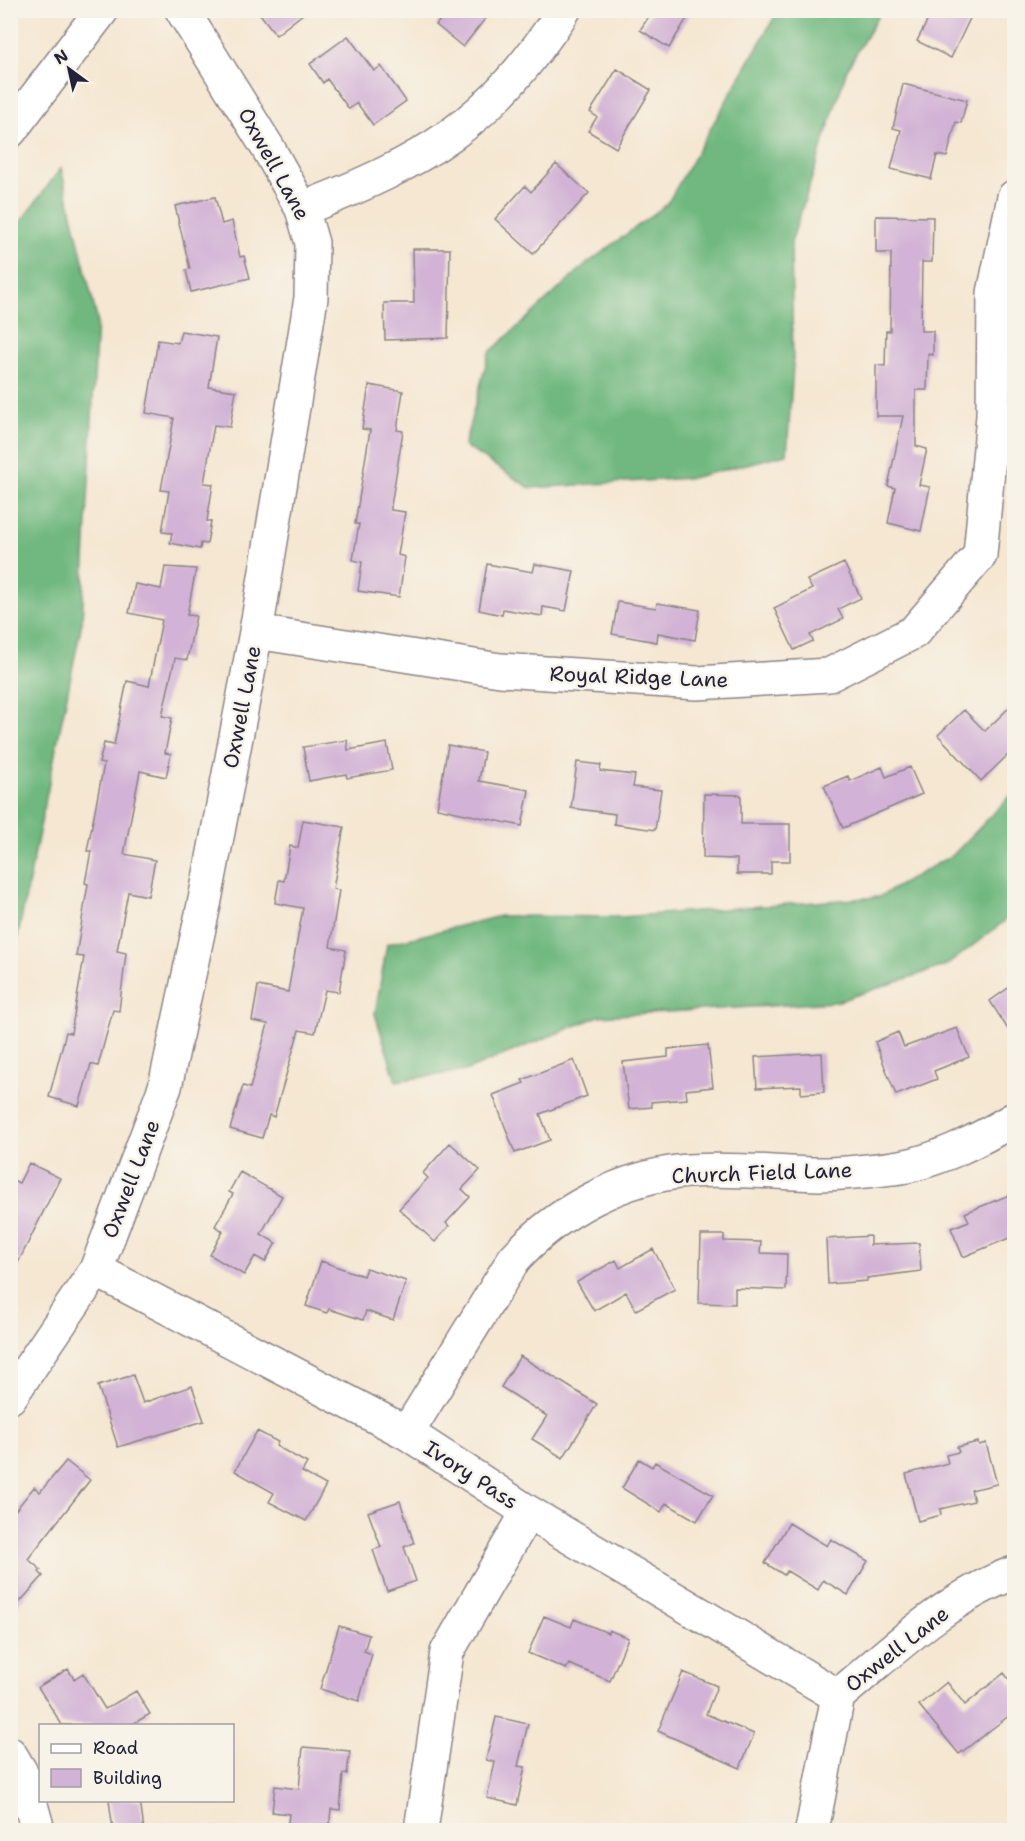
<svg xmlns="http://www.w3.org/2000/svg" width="1025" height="1841" font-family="'Shantell Sans',sans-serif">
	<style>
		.forest { fill: #70b87f; stroke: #496d5d; stroke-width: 1.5 }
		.building { fill: #d2b2d6 }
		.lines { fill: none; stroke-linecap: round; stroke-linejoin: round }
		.minor-casing { stroke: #8c8486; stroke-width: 36 }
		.minor { stroke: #fff; stroke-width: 33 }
		.labels { text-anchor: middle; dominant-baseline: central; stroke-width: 5; stroke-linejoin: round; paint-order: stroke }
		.street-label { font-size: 21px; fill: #22223b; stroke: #f7f3e8 }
	</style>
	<rect width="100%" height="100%" fill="#f7f3e8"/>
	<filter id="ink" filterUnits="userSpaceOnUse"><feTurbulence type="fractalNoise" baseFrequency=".0167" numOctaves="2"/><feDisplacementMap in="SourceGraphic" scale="12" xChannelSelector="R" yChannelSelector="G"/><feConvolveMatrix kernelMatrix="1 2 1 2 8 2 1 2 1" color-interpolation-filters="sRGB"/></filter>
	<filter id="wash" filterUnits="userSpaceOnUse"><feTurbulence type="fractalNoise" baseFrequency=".008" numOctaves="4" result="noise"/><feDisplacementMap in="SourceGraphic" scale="24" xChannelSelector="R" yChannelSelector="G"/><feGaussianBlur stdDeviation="1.35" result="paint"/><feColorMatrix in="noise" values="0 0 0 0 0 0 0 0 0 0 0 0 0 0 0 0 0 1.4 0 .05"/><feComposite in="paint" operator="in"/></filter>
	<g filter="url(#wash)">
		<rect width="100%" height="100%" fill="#f5e7d2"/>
		<path class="forest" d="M778,11H881L847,69L791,243L793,365L787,454L691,478L530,488L464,446L489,353L585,265L667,204Z
			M61,168L97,319L82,622L11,969V235Z
			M1014,792V914L947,965L836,1002L599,1016L465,1071L396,1081L375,1014L387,944L500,916L622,917L879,897L954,854Z"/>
		<g id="blocks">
			<path class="building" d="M257,10H308L276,35Z
				M448,10H492L463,47L436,25Z
				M653,10H692L669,48L640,30Z
				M933,10H974L951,58L917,41Z
				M348,36L374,71L381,66L406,101L373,125L357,103L349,109L327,79L323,83L310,64Z
				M617,69L651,90L616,148L588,131L597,117L590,112Z
				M903,84L967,100L961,123L956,122L947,157L937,155L931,179L891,169L901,130L893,128Z
				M556,164L589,193L533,254L495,219L525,186L531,192Z
				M215,197L222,224L232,221L240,257L244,256L250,278L191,292L186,270L190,269L175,206Z
				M876,216L933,217L932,262H922L921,331H933V355L928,354L927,390H916V446L927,449L919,485L930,487L921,531L888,523L895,488L888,486L903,416H876V365L885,366L886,331H890L891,253H876Z
				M413,249H450L448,338L385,340L384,303H414Z
				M181,331L217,337L209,387L236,391L230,427L214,425L204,483L213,484L207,521H211L207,544L201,543L200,549L170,543L172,533L162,532L169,491L161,490L174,418L146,413L158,340L178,343Z
				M369,385L403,391L397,430L403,431L391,506V510L405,512L398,555L405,557L399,597L358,591L362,562L353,560L359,524H355L370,430L362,429Z
				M844,563L861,598L838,609L843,619L810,635L813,641L794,650L774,608L812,589L807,580Z
				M487,564L533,572L535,564L574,571L566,611L543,607L542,616L503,609L502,615L479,610Z
				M165,567L196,569L187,615L196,616L187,660L175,658L162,716L172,718L165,753L171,754L166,777L140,771L124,854L155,860L148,896L128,892L117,951L126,953L119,1011L113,1010L98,1066L91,1064L79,1106L49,1097L66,1032L71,1033L84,957L76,956L88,884L85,883L91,851H87L104,764L99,763L104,743L114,745L127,681L149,686L162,620L129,613L135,584L161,589Z
				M618,602L656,608L657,603L700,610L695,640L658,633L657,642L612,634Z
				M1014,703V749L981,781L938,735L964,710L985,731Z
				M347,740L348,750L387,743L392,770L347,778L346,774L309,781L303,747Z
				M448,745L484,752L479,781L529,790L522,826L437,808Z
				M577,762L601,765L600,771L635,775L633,787L661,790L655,830L614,824L615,814L571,808Z
				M882,767L886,777L910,767L922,794L843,828L824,786L848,776L850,781Z
				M704,794L741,795V824H790V861H771V874H737V859L703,858Z
				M303,820L344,827L333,889L339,890L330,947L346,950L339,992L325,990L315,1033L299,1030L274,1117L269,1115L262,1138L230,1129L243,1086L250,1088L268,1024L252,1021L258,986L288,992L303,908L275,903L279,880L284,881L290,846L298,848Z
				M1014,984V1039L990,1001Z
				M957,1028L969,1057L934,1071L937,1079L896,1095L875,1042L898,1032L904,1047Z
				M708,1045L713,1087L686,1090L687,1099L651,1102L652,1107L629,1109L623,1062L668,1057V1049Z
				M822,1053L824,1092L801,1094V1086L757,1088L755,1057Z
				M574,1060L587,1096L540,1114L550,1140L515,1153L493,1095L524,1083L522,1080Z
				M450,1143L480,1170L462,1189L470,1197L446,1223L449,1226L435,1242L399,1209L428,1178L423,1173Z
				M29,1163L60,1178L10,1279V1179L19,1183Z
				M240,1172L282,1196L261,1234L276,1243L265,1262L255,1256L244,1275L210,1255L223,1231L215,1226L233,1194L229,1192Z
				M1014,1193V1236L963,1257L951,1228L969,1221L965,1213Z
				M701,1235H724V1241L761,1242L760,1253L787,1254L786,1290L735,1288V1304L699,1303Z
				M870,1236V1245L919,1243L921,1271L867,1278V1281L828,1284L826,1239Z
				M653,1249L675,1289L636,1310L626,1292L594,1311L577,1282L616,1260L620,1268Z
				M321,1261L363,1276L366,1268L406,1281L393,1320L366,1311L363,1320L329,1309L327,1313L306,1306Z
				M520,1356L597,1404L563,1458L532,1439L547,1416L501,1387Z
				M133,1375L143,1403L192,1386L204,1421L118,1447L98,1386Z
				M257,1431L278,1442L276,1446L307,1463L302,1472L326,1485L306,1521L269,1502L274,1493L235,1471Z
				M978,1442L979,1445L986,1443L997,1484L971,1490L974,1501L940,1509L941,1515L918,1521L906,1474L948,1463L946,1455L959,1452L957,1447Z
				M639,1459L652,1467L655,1462L713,1495L697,1521L666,1503L661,1512L622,1488Z
				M66,1461L90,1480L28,1559L41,1570L39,1572L43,1576L10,1613V1517L34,1487L40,1492Z
				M400,1501L414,1543L404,1547L416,1581L387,1591L373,1550L381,1547L368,1512Z
				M789,1523L827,1546L831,1539L868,1561L848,1595L823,1580L818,1590L787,1571L784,1575L765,1563Z
				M544,1616L571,1627L574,1619L608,1633L609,1630L628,1638L610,1681L569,1664L566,1669L528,1653Z
				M339,1626L369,1635L364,1651L372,1654L359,1701L320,1689Z
				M68,1669L74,1679L83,1673L105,1709L136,1691L150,1714L131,1725H62L38,1687Z
				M683,1672L717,1686L706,1714L754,1734L740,1768L658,1731Z
				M1004,1673L1014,1686V1712L959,1754L919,1705L947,1682L965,1705Z
				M496,1717L528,1724L518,1766L525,1767L517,1805L487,1798L495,1762L486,1760Z
				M303,1747L350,1751L347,1774H343L340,1810L331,1809L329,1830H287L289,1814L272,1812L275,1786L299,1789Z
				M109,1800H140L144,1830H113Z"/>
		</g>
	</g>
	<g filter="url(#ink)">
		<use href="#blocks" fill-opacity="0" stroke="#8c8486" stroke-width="1.5"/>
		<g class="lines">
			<g class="minor-casing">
				<path id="minor" d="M10,131L102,10
					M302,209C426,161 490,124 564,10
					M256,632L500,670L697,683L829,675L914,632L980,555L993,416L994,293L1014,197
					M96,1270L407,1433L528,1512L838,1696
					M10,1397L96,1270L165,1087L205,900L256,632L311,298L312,243L302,209L268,148L182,10
					M407,1433L514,1259C557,1211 623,1176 688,1171C733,1168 776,1173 820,1174C844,1174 869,1171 893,1168C932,1164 981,1139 1014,1119
					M10,1754L23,1776L38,1830
					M421,1830L447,1652L528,1512
					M812,1830L838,1696C892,1651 947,1597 1014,1573"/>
			</g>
			<use href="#minor" class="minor"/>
		</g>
	</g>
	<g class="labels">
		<g class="street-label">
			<text transform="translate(274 164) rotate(61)">Oxwell Lane</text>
			<text transform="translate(639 677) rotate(2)">Royal Ridge Lane</text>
			<text transform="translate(242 707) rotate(-79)">Oxwell Lane</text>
			<text transform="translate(762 1173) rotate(-2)">Church Field Lane</text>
			<text transform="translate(131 1179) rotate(-69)">Oxwell Lane</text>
			<text transform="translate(471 1475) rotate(33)">Ivory Pass</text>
			<text transform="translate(897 1649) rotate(-38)">Oxwell Lane</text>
		</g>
	</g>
	<rect width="1025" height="1841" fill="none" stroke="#f7f3e8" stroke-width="36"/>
	<rect x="39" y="1724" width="195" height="78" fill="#f7f3e8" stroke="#a29fa3" stroke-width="1.5"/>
	<rect x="51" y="1744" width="30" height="9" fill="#ffffff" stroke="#a29fa3" stroke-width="1.5"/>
	<text x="93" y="1754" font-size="18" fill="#22223b">Road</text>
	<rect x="51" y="1769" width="30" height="18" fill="#d2b2d6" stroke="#a29fa3" stroke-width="1.5"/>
	<text x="93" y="1784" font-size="18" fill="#22223b">Building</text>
	<g transform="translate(69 69) rotate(327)" stroke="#f7f3e8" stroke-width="4.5" paint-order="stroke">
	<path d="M0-4.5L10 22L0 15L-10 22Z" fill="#22223b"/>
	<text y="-9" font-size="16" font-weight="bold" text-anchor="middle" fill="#22223b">N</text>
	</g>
</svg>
